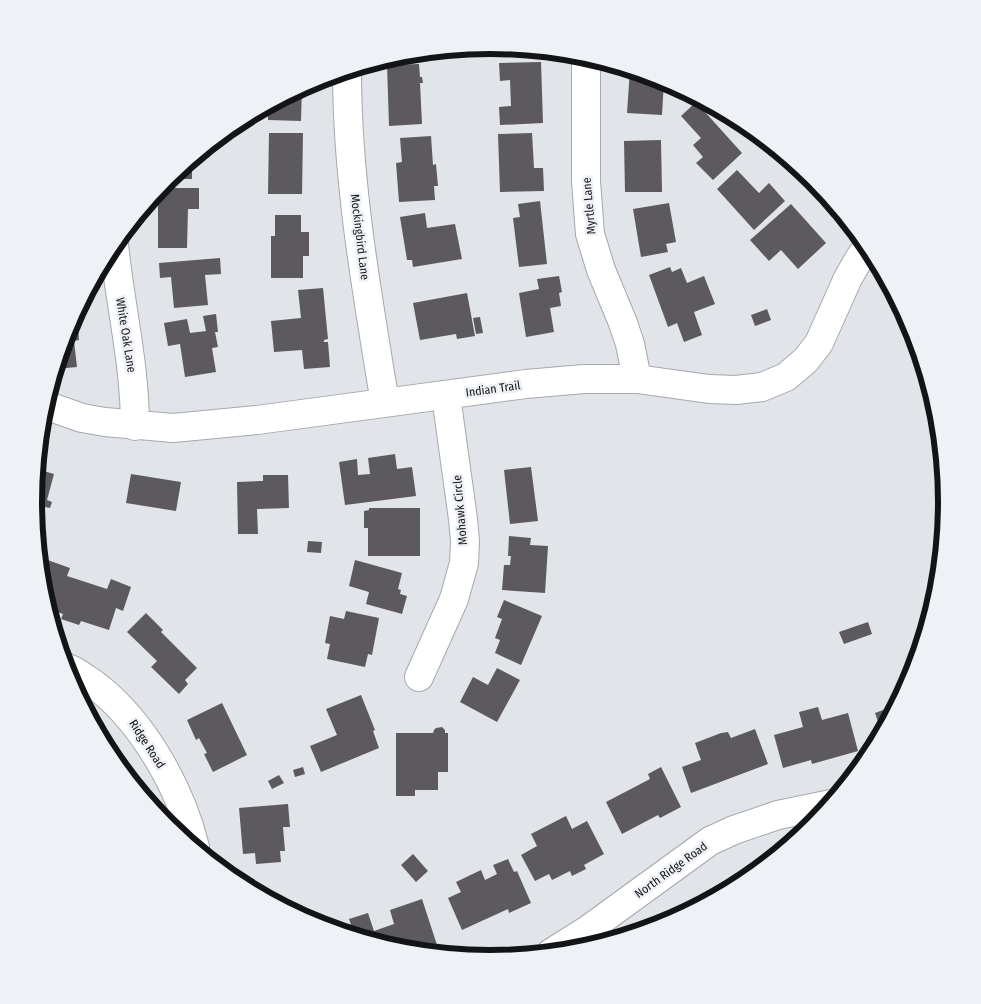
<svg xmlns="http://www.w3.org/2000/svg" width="981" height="1004" font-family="'Fira Sans Condensed',sans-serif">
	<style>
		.building { fill: #5d5a5e }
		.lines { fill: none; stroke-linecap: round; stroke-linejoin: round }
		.minor-casing { stroke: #a5a8ac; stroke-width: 30 }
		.minor { stroke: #fff; stroke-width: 28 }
		.labels { text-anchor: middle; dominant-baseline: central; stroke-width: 5; stroke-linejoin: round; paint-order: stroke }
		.street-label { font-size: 12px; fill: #131415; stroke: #eef1f6 }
		.rim { fill: none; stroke: #131415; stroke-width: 6 }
	</style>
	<rect width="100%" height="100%" fill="#e1e4e8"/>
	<path class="building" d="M541,62L543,123L500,125L499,107L511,106L510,80L500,81L499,63Z
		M419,64L420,77H422L423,83H420L422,124L389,126L387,65Z
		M630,69L664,80L662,115L627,113Z
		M302,87L301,121L268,120V105Z
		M696,102L742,153L713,180L696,163L703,157L693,145L701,138L681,116Z
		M269,133H303L302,194H268Z
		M532,133L534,168H543L544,191L500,192L498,134Z
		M431,136L433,165L436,164L438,186H434L435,200L399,202L396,163L402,162L400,138Z
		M661,140L662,192H625L624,141Z
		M192,159V179H167H168Z
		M737,170L759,193L769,183L785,201L754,230L717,189Z
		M161,188H199V209H188L187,248H158V190Z
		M540,201L547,264L519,267L513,218L520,217L518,204Z
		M669,203L676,242L666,244L668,252L641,257L633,209Z
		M791,204L826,243L798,269L781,250L769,261L750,240Z
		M425,213L427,228L455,224L462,259L413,267L412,260H407L400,217Z
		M275,215H301V232H309V256H303V278H271V236H275Z
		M220,258L221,274L205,275L208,305L174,308L171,277L160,278L159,263Z
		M670,267L672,272L681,268L687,283L704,276L715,304L694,312L702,335L684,342L677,323L668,327L649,275Z
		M559,276L562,292L559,293L561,306L550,308L554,332L526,337L519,293L539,289L537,279Z
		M323,288L328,339L324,340V342H328L330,367L304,369L302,350L274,352L271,321L301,318L298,290Z
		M467,293L475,336L457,339L456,334L420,340L413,303Z
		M767,309L771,320L755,326L751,315Z
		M77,312L79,340L74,341L77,367L56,369L69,327Z
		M216,314L218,332H215L218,347L212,348L216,372L185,377L180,344L168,346L164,323L187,319L190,333L206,331L203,316Z
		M480,317L483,333L476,334L473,318Z
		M395,454L397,469L412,467L416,496L345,505L339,462L357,459L358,475L370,474L368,458Z
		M531,467L538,521L510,524L504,470Z
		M37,469L54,474L47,500L52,502L50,508L45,507L44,508L34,505Z
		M131,474L181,482L176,511L126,503Z
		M263,475H288L289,508L257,509L258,534H238L237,482L263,481Z
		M369,508H420V556H368V528H364V511L369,510Z
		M509,536L531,538L530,545L548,546L545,593L502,590L504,565H510L511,556H508Z
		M308,541L322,542L321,553L307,552Z
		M39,557L70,568L67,576L107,589L111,579L131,587L123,611L116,608L109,630L81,621L79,625L61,619L63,614L48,609L42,591Z
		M355,560L402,573L398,589L401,590L400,594L407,596L402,614L366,604L369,592L349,586Z
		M504,600L542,616L521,665L495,653L500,640L495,638L502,619L497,617Z
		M346,611L379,618L372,655L368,654L365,667L327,659L330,644L325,643L330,616L344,619Z
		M146,613L163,630L161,632L197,668L185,680L188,684L179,694L151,667L157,661L127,632Z
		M868,622L872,634L844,644L839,632Z
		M497,668L520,680L497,722L460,702L473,677L488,685Z
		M361,695L375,730L373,731L379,748L321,772L310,746L337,735L326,709Z
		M222,703L247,755L213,772L204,754L207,753L199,738L196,740L187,720Z
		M897,705L882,733L875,713Z
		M818,707L822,720L848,713L858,751L812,764L811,760L783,768L774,735L803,727L799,712Z
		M442,727L445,730V733H448V772H438V790H415V796H396V733H433L434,730L436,728Z
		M755,729L768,764L691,793L682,767L701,760L695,743L721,733L728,732L731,738Z
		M303,767L305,774L295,777L293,770Z
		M661,767L681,807L660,818L658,815L622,834L606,802L650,779L648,774Z
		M279,775L284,783L272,789L268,781Z
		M288,804L290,827H283L285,851H280L281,862L256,864L255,853L243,854L239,808Z
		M566,816L572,829L587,821L604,854L584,865L586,869L572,876L570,871L552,880L549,874L535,881L521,855L537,846L531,834Z
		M413,854L428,871L416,882L401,865Z
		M508,859L514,872L517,871L531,903L509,913L508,909L462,930L448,898L461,892L456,882L481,870L485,880L497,874L493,865Z
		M422,899L439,951L434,953L401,950L355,936L349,919L368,913L374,931L394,924L390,910Z"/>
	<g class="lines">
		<g class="minor-casing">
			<path id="minor" d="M586,56V181L590,234L601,270L623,323L630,344L637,379
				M347,71C347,182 367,293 385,403
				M114,244C120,305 135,364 135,426
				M45,405L82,418L105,422L173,428L257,420L526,384L584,379H637L709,389L736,390L762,387L786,377L806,360L819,343L848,278L859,259L868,246
				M65,667C72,669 79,674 85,678C139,713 180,786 195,847
				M419,677L454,599L464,563L465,541L463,519L446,396
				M551,953L589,929L710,841L734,830L778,815L831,804"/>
		</g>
		<use href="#minor" class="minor"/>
	</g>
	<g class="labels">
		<g class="street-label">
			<text transform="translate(589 206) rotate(-95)">Myrtle Lane</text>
			<text transform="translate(360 237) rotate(83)">Mockingbird Lane</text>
			<text transform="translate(126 335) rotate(81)">White Oak Lane</text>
			<text transform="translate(493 389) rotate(-8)">Indian Trail</text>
			<text transform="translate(460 510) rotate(-95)">Mohawk Circle</text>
			<text transform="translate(147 744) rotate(57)">Ridge Road</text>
			<text transform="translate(671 870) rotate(-36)">North Ridge Road</text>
		</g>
	</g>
	<path d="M0 0H981V1004H0ZM42 502a448 448 0 1 1 896 0a448 448 0 1 1-896 0Z" fill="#eef1f6" fill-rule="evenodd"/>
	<path class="rim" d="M42 502a448 448 0 1 1 896 0a448 448 0 1 1-896 0Z"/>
</svg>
